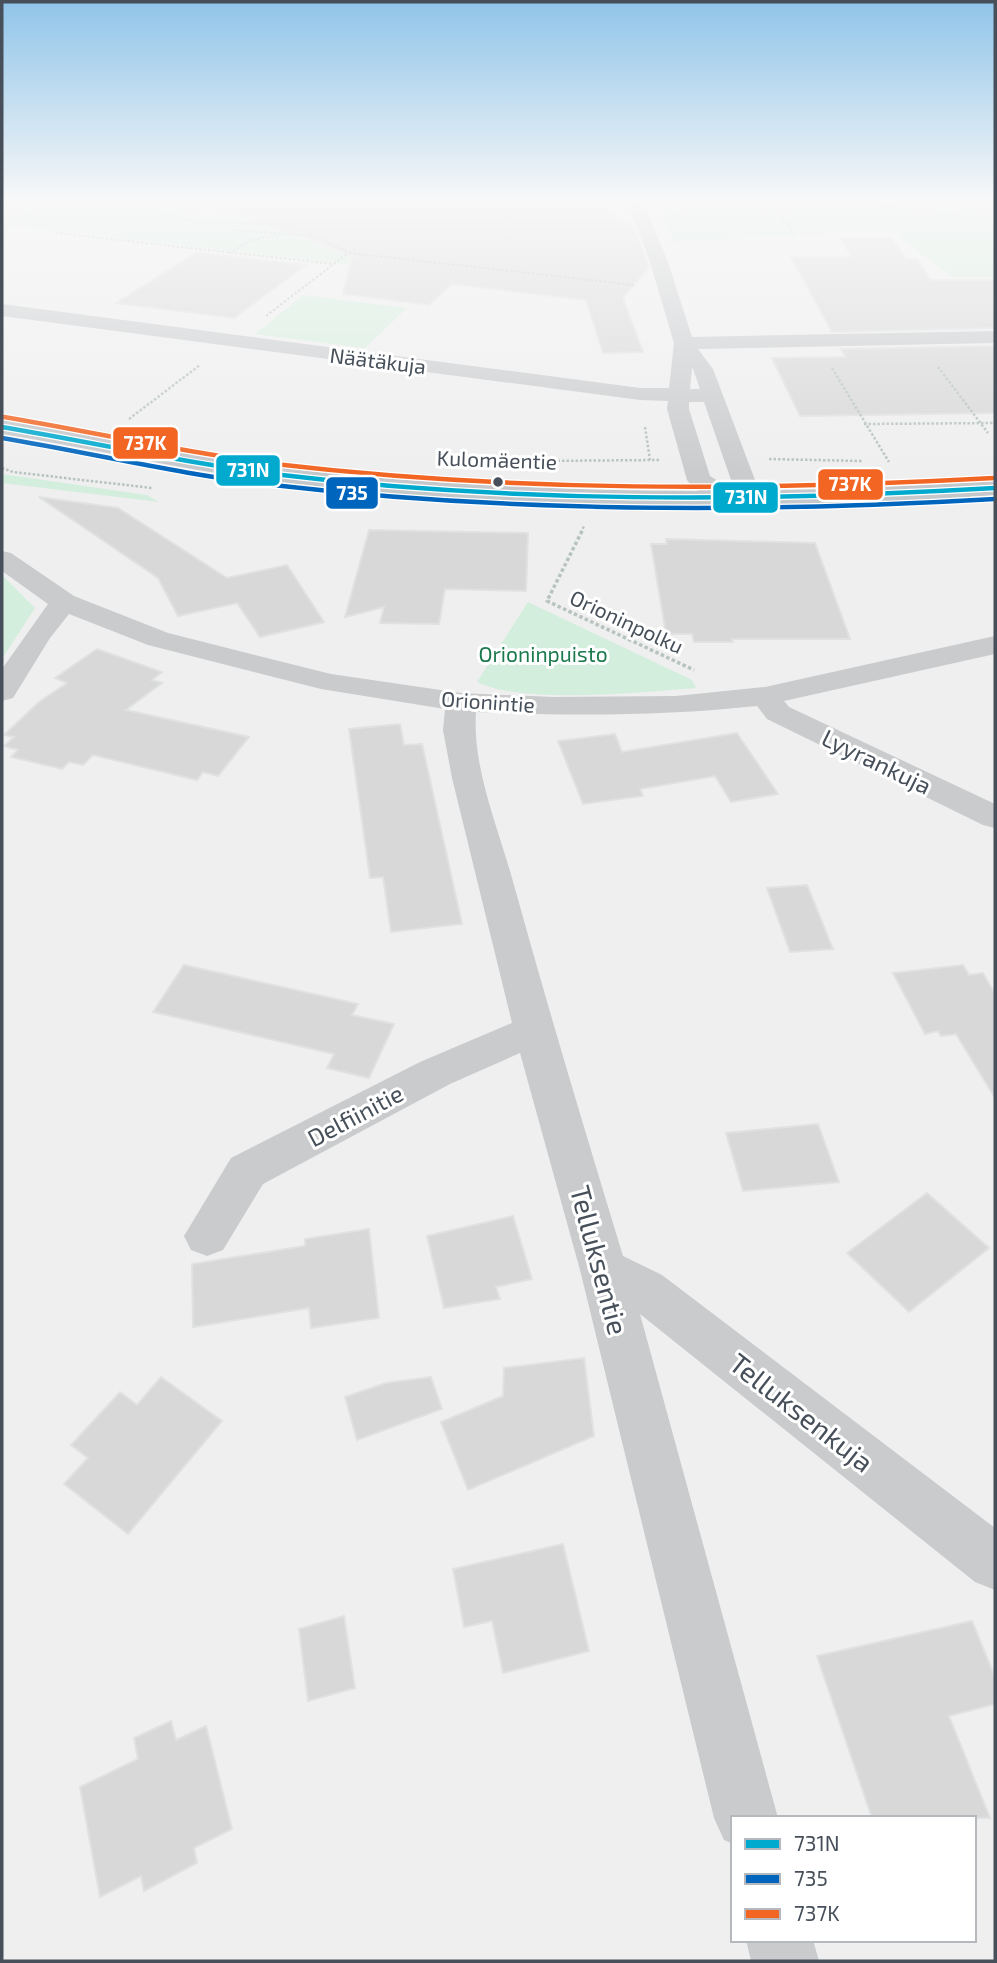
<svg xmlns="http://www.w3.org/2000/svg" width="997" height="1963" font-family="'Exo 2',sans-serif">
	<style>
		.green { fill: #d4eede }
		.building { fill: #d8d8d9; stroke: #e0e1e2; stroke-width: 2 }
		.lines { fill: none; stroke-linecap: round; stroke-linejoin: round }
		.path-far2 { stroke: #b7c3bf; stroke-width: 2; stroke-dasharray: 2.5 2; stroke-linecap: butt }
		.path-far1 { stroke: #b7c3bf; stroke-width: 2.5; stroke-dasharray: 2.5 2; stroke-linecap: butt }
		.path { stroke: #b7c3bf; stroke-width: 3.5; stroke-dasharray: 3.5 2.5; stroke-linecap: butt }
		.minor { fill: #c9cbcd; fill-rule: evenodd }
		.primary { fill: #c5c8cb; fill-rule: evenodd }
		.bus-1-casing { stroke: #fff; stroke-width: 7 }
		.bus-2-casing { stroke: #fff; stroke-width: 7 }
		.bus-3-casing { stroke: #fff; stroke-width: 7 }
		.bus-1 { stroke: #00a9ce; stroke-width: 4.5 }
		.bus-2 { stroke: #0065bd; stroke-width: 4.5 }
		.bus-3 { stroke: #f26522; stroke-width: 4.5 }
		.bus-dot { fill: #47505a; stroke: #fff; stroke-width: 2.5 }
		.labels { text-anchor: middle; dominant-baseline: central; stroke-width: 6; stroke-linejoin: round; paint-order: stroke }
		.far-street-label { font-size: 21px; fill: #47505a; stroke: #fff }
		.far-park-label { font-size: 21px; fill: #1a794d; stroke: #fff }
		.street-label { font-size: 24px; fill: #47505a; stroke: #fff }
		.near-street-label { font-size: 28px; fill: #47505a; stroke: #fff }
		.line-badge { stroke: #fff; stroke-width: 2.5 }
		.badge-label { font-size: 19px; text-anchor: middle; font-weight: bold; fill: #fff }
	</style>
	<rect width="100%" height="100%" fill="#efefef"/>
	<path class="green" d="M33,200H172L200,214L309,220L433,274L15,226L2,234V221Z
		M657,200H995V277H951L891,230L673,242Z
		M303,295L407,308L365,348L255,334Z
		M2,474L147,495L159,502L2,483Z
		M2,575L35,608L2,659Z
		M528,602L692,680L696,688C642,692 524,705 477,682Z"/>
	<path class="building" d="M211,200H609L616,218L633,225L649,267L623,298L643,352L603,353L586,300L452,284L429,305L343,294L352,256L210,205Z
		M840,238H891L906,259H917L931,280H995V328L832,332L791,257H852Z
		M197,252L306,265L234,318L116,303Z
		M995,346V413L800,416L772,358L846,357L841,349Z
		M39,497L118,508L227,578L287,565L324,622L260,637L237,603L178,616L158,578Z
		M369,530L528,533L526,591L445,589L439,624L380,623L384,607L345,617Z
		M666,539L815,543L850,639H732L733,642H694L692,634H666L651,544H667Z
		M97,649L162,672L152,680L162,683L126,710L249,737L218,776L203,772L197,780L93,755L83,765L69,762L62,769L11,757L18,750L4,746L14,737L4,735L39,702L67,683L55,678Z
		M400,724L404,745L422,744L462,924L391,932L383,877L370,878L349,729Z
		M737,733L778,794L731,802L715,776L640,789L643,796L583,804L558,741L615,734L622,752Z
		M807,885L833,949L790,952L767,888Z
		M184,965L358,1004L352,1015L394,1024L369,1078L327,1068L334,1054L153,1012Z
		M963,965L969,975L983,973L995,994V1098L956,1034L941,1036L938,1031L925,1034L893,973Z
		M818,1124L839,1182L743,1191L726,1133Z
		M927,1193L989,1248L909,1312L847,1253Z
		M513,1216L532,1279L496,1287L500,1299L444,1308L427,1236Z
		M369,1229L379,1318L311,1328L309,1308L193,1327L192,1264L305,1246V1239Z
		M584,1358L594,1436L468,1490L441,1422L503,1396L504,1368Z
		M161,1377L222,1421L128,1534L64,1484L88,1458L71,1445L120,1392L137,1405Z
		M431,1377L442,1409L357,1440L345,1397L386,1383Z
		M563,1544L589,1651L503,1673L492,1621L464,1627L453,1569Z
		M344,1616L355,1688L308,1701L299,1629Z
		M972,1621L995,1677V1704L949,1716L990,1818H872L817,1656Z
		M171,1721L176,1740L206,1726L232,1829L194,1848L197,1863L144,1891L141,1876L100,1897L80,1787L138,1759L134,1738Z"/>
	<g class="lines">
		<path class="path-far2" d="M140,200L156,212L194,222L277,224L296,227L349,253L634,285
			M774,200L786,212L781,219L788,223L795,238
			M859,200L876,207H913L947,214L995,209
			M271,201L276,200
			M696,201L743,200
			M2,204L40,220
			M673,216L698,201
			M233,230L313,236
			M56,233L334,264
			M229,253L250,241L279,234
			M266,316L348,253"/>
		<path class="path-far1" d="M938,367L988,433
			M832,368L889,462
			M129,419L200,365
			M864,424L995,423
			M645,427L650,460
			M769,459L862,461
			M535,461L659,460
			M2,468L13,472L152,488
			M581,533L584,526"/>
		<path class="path" d="M582,531L547,601L694,670"/>
		<path class="minor" d="M626,200H642L667,259L692,337L995,331V343L698,349L713,369L755,480C750,487 744,499 737,503C724,511 694,490 687,480L667,409L668,401L640,400L2,316V304L640,388H669L674,343L649,259ZM692,368L693,369L700,389H690ZM689,402H704L731,480L726,486L710,476L689,409Z
			M2,551L11,553L74,596L168,633L331,674L461,693L553,697L676,696L765,687L995,636V654L784,701L789,707L995,804V828L983,825L767,719L757,706C662,716 571,716 476,712C472,766 497,825 512,878C547,1005 585,1131 623,1256L662,1275L995,1528V1590L975,1582L640,1314L778,1818H733V1844L724,1840L714,1818L580,1270L520,1053L450,1084L263,1184L223,1250L207,1256L191,1250L184,1236L231,1158L420,1062L512,1023L452,778L443,730L445,709L321,689L148,645L69,614L50,638L13,698L2,701V669L48,604L2,571Z
			M746,1940H813L819,1961H751Z"/>
		<path class="primary" d="M2,420C92,434 182,456 273,467C513,495 754,497 995,481V495C755,513 512,510 272,481C181,470 92,448 2,434Z"/>
		<g class="bus-1-casing">
			<path id="bus-1" d="M2,427C92,442 182,463 273,474C512,503 754,502 995,488"/>
		</g>
		<g class="bus-2-casing">
			<path id="bus-2" d="M2,438C92,453 182,475 273,485C513,513 754,513 995,499"/>
		</g>
		<g class="bus-3-casing">
			<path id="bus-3" d="M4,417C94,432 184,453 275,464C514,492 754,491 994,478"/>
		</g>
		<use href="#bus-1" class="bus-1"/>
		<use href="#bus-2" class="bus-2"/>
		<use href="#bus-3" class="bus-3"/>
	</g>
	<linearGradient id="sky" x2="0" y2="1"><stop stop-color="#8fc4e9"/><stop offset="0.42" stop-color="#f8f8f8"/><stop offset="1" stop-color="#f8f8f8" stop-opacity="0"/></linearGradient>
	<rect width="997" height="475" fill="url(#sky)"/>
	<circle class="bus-dot" cx="498" cy="482" r="6"/>
	<g class="labels">
		<g class="far-street-label">
			<text transform="translate(378 360) rotate(7)">Näätäkuja</text>
			<text transform="translate(497 459) rotate(2)">Kulomäentie</text>
			<text transform="translate(627 621) rotate(25)">Orioninpolku</text>
			<text transform="translate(488 701) rotate(4)">Orionintie</text>
		</g>
		<g class="far-park-label">
			<text x="543" y="653">Orioninpuisto</text>
		</g>
		<g class="street-label">
			<text transform="translate(877 761) rotate(26)">Lyyrankuja</text>
			<text transform="translate(355 1115) rotate(-28)">Delfiinitie</text>
		</g>
		<g class="near-street-label">
			<text transform="translate(600 1260) rotate(75)">Telluksentie</text>
			<text transform="translate(802 1412) rotate(38)">Telluksenkuja</text>
		</g>
	</g>
	<g class="line-badge">
		<rect x="112" y="426" width="67" height="34" rx="7" fill="#f26522"/>
		<rect x="215" y="454" width="66" height="33" rx="7" fill="#00a9ce"/>
		<rect x="817" y="468" width="67" height="33" rx="7" fill="#f26522"/>
		<rect x="325" y="476" width="54" height="34" rx="7" fill="#0065bd"/>
		<rect x="712" y="481" width="67" height="33" rx="7" fill="#00a9ce"/>
	</g>
	<g class="badge-label">
		<text x="145" y="450">737K</text>
		<text x="248" y="477">731N</text>
		<text x="850" y="491">737K</text>
		<text x="352" y="500">735</text>
		<text x="746" y="504">731N</text>
	</g>
	<rect width="997" height="1963" fill="none" stroke="#47505a" stroke-width="7"/>
	<rect x="731" y="1816" width="245" height="126" fill="#ffffff" stroke="#b5b9bd" stroke-width="2"/>
	<rect x="745" y="1839" width="35" height="10" fill="#00a9ce" stroke="#b5b9bd" stroke-width="2"/>
	<text x="794" y="1851" font-size="21" fill="#47505a">731N</text>
	<rect x="745" y="1874" width="35" height="10" fill="#0065bd" stroke="#b5b9bd" stroke-width="2"/>
	<text x="794" y="1886" font-size="21" fill="#47505a">735</text>
	<rect x="745" y="1909" width="35" height="10" fill="#f26522" stroke="#b5b9bd" stroke-width="2"/>
	<text x="794" y="1921" font-size="21" fill="#47505a">737K</text>
</svg>
